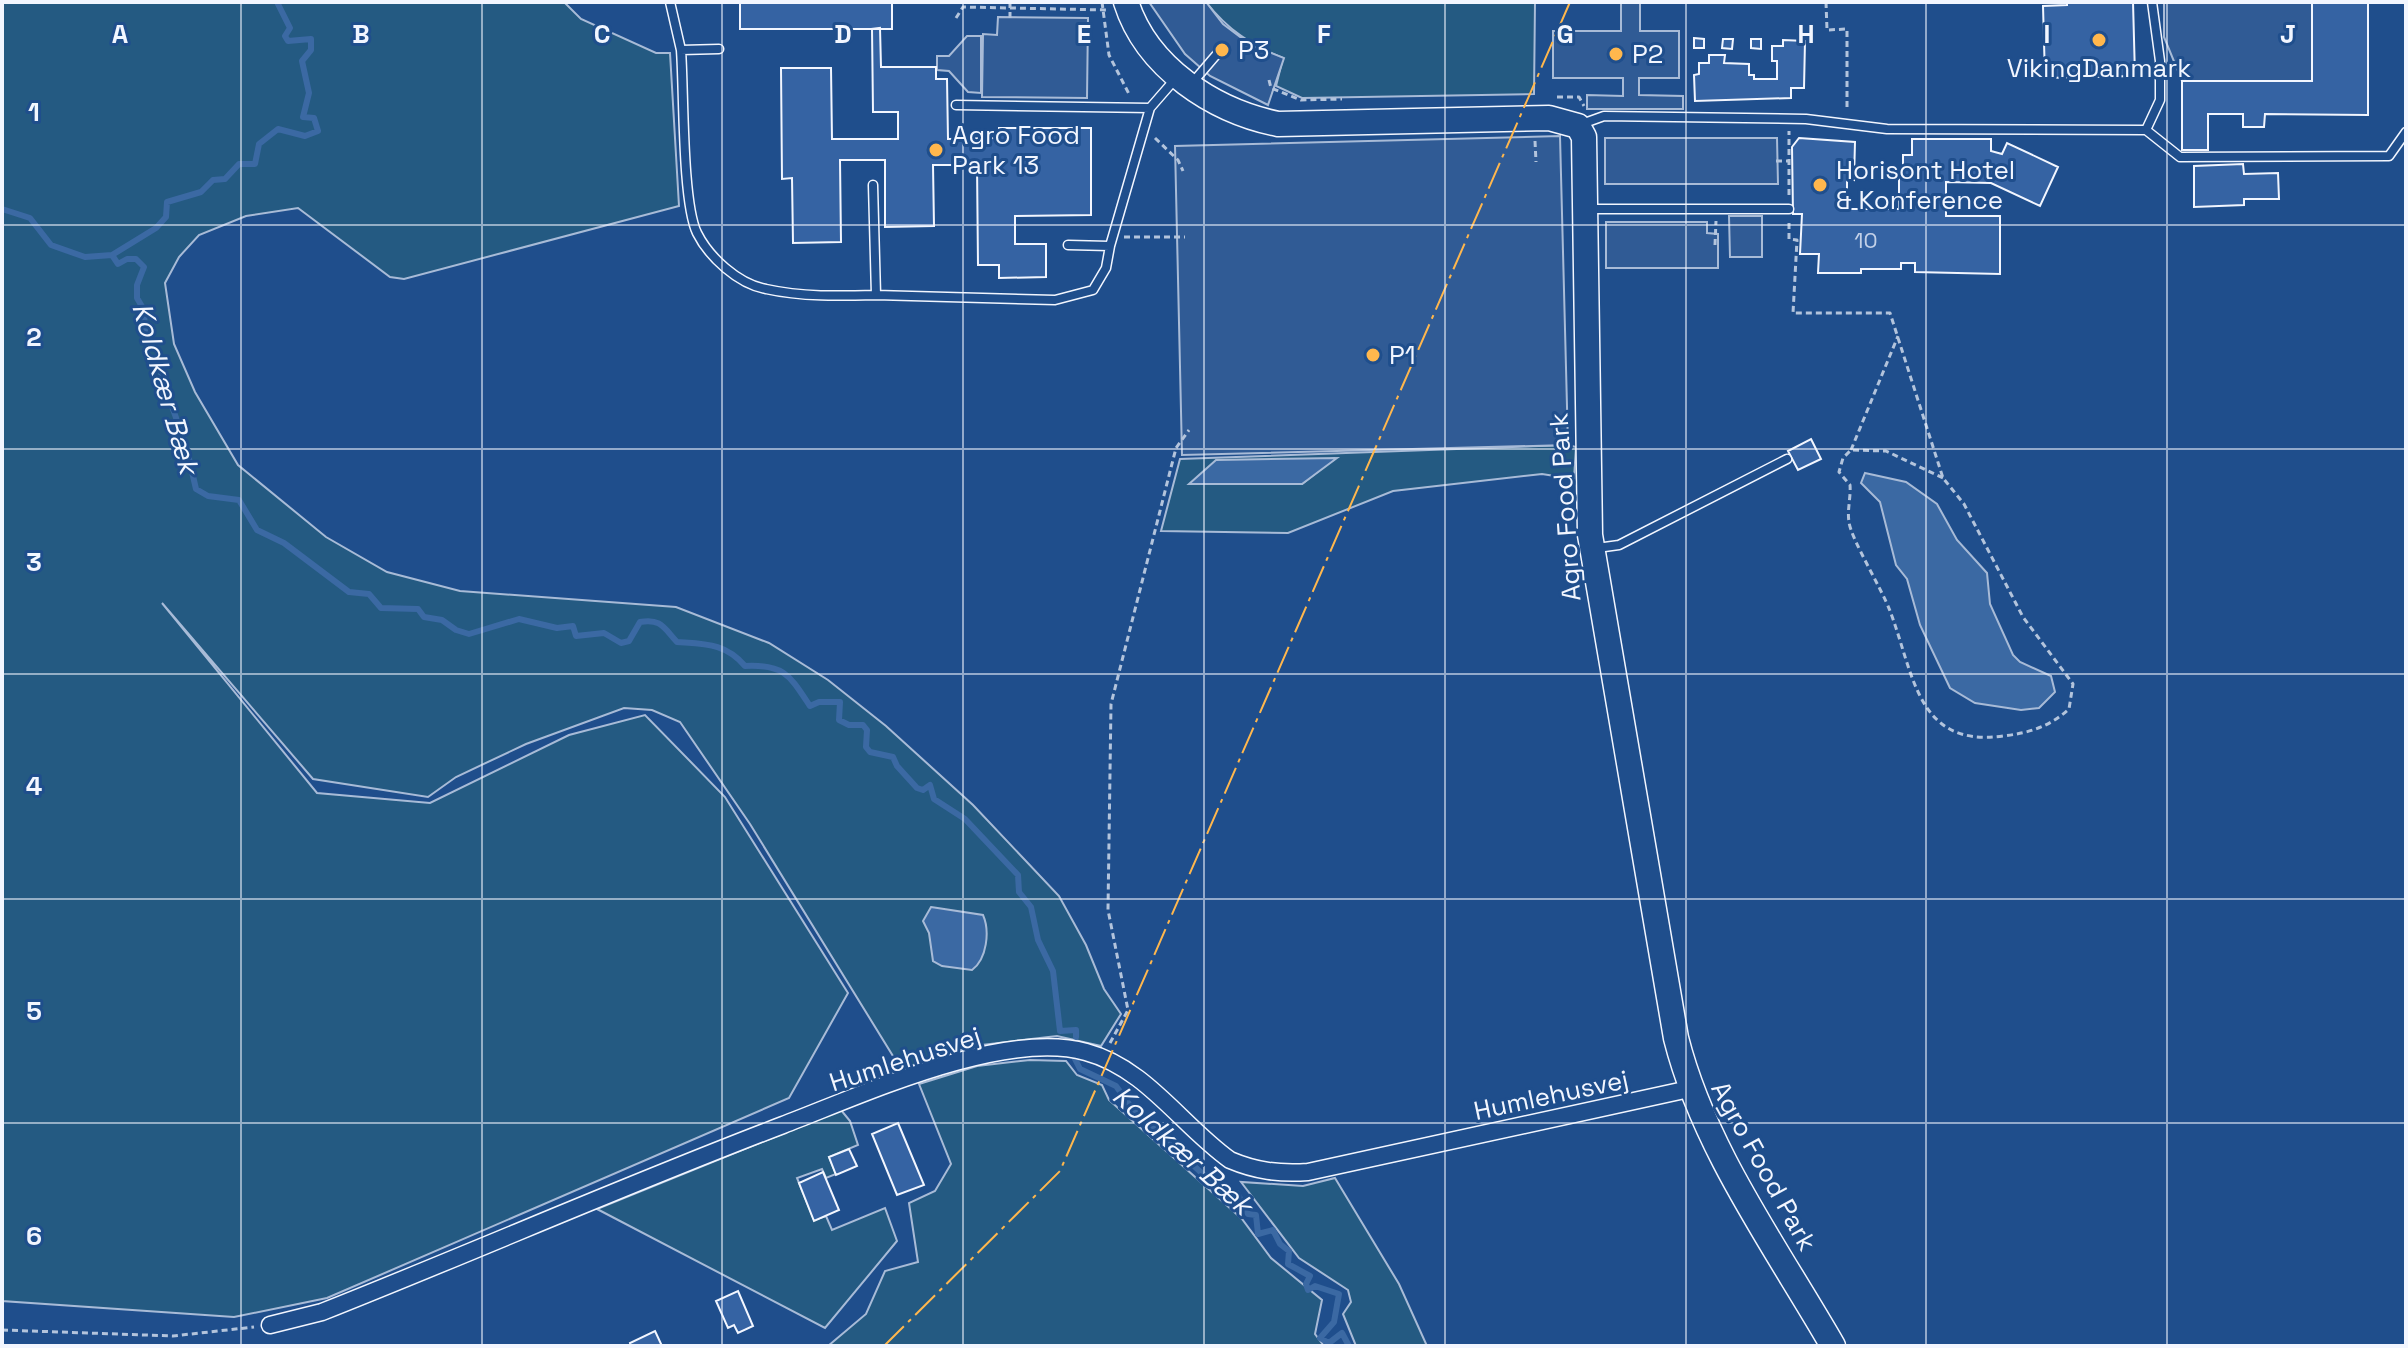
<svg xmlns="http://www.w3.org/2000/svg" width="2408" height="1348" font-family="'Space Grotesk',sans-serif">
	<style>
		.green { fill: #245a82; stroke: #a8bbd7; stroke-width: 2; fill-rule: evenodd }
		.parking { fill: #305b95; stroke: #a8bbd7; stroke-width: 2 }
		.water { fill: #3b69a3; stroke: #a8bbd7; stroke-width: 2 }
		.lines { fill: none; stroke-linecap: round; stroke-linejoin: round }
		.stream { stroke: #3b69a3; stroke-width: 6 }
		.building { fill: #3563a3; stroke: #f2f6ff; stroke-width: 2 }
		.lane-casing { stroke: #f2f6ff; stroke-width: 11 }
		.street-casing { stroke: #f2f6ff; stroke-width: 19 }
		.secondary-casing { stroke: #f2f6ff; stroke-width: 27 }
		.path { stroke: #b3c4dc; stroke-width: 3; stroke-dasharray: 6 4; stroke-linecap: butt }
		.lane { stroke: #1f4e8c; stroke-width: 8 }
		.street { stroke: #1f4e8c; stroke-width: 16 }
		.secondary { stroke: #1f4e8c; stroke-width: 24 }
		.power { stroke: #ffb74d; stroke-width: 2; stroke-dasharray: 28 6 4 6; stroke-linecap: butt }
		.grid { fill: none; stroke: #f2f6ff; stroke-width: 2; stroke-opacity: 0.55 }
		.poi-dot { fill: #ffb74d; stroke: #1f4e8c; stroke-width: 3 }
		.labels { text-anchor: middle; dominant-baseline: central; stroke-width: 6; stroke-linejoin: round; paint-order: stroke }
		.number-label { font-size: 22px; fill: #c3d1e8 }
		.poi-label { font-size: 26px; fill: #f2f6ff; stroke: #1f4e8c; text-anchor: start }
		.street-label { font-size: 26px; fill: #f2f6ff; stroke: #1f4e8c }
		.water-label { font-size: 28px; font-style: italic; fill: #f2f6ff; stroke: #1f4e8c }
		.grid-label { font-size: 26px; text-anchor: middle; font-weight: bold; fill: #f2f6ff; stroke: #1f4e8c; stroke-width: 6; stroke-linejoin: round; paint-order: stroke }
	</style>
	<rect width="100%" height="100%" fill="#1f4e8c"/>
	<path class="green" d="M2,2H564L581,19L656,53H670L679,206L404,279L390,277L298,208L246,216L199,235L179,257L165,283L174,344L195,392L238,465L326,537L387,572L460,591L676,607L769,643L828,680L886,726L973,805L1059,896L1086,945L1104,989L1121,1014L1101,1046L1057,1036L973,1046L901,1069L750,824L680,722L652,710L624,708L526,744L456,777L428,797L313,779L162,603L317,793L430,803L569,735L645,715L725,797L848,993L789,1098L327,1298L234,1317L2,1301Z
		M1206,2H1535L1534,94L1302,98L1276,86L1283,58C1251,45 1228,30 1206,2Z
		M1568,445L1576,447L1574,479L1542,474L1393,491L1288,533L1161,531L1180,459ZM1335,458L1302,484H1190Z
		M1030,1060L1066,1061L1077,1075L1102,1085L1109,1100L1242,1219L1271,1258L1322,1300L1315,1334L1324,1346H828L866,1314L885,1271L918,1262L909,1203L935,1191L951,1164L919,1084L977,1066Z
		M841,1110L850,1121L858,1145L829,1157L836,1174L826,1178L822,1169L797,1178L814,1220L826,1216L832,1230L885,1208L897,1241L825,1328L597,1209Z
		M1335,1178L1399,1284L1427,1346H1356L1343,1314L1351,1302L1348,1290L1299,1258L1241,1182L1303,1186Z"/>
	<path class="parking" d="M1149,2H1206L1223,24L1251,45L1284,58L1268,105L1210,76L1185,54Z
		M1621,2H1640V31H1679V78H1639V95L1683,96V109H1587V95L1623,96V78H1553V31H1621Z
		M2164,2H2312V81H2182L2164,37Z
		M998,17L1088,18L1087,98L982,97L983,34L997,35Z
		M967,36H981V93L968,92L949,71L937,70V56H949Z
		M1560,136L1568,445L1182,455L1175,146Z
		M1605,138H1777L1778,184H1605Z
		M1729,216H1762V257H1730Z
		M1606,222H1707V233L1718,234V268H1606Z"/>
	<path class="water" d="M1337,458L1302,484H1189L1216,460Z
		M1865,473L1906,482L1937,504L1957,540L1987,573L1990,604L2013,655L2020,662L2051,676L2055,692L2039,708L2021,710L1975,703L1950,688L1920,625L1907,579L1896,565L1880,502L1861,483Z
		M931,907L983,915C990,931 987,959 972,970L942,966L933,961L929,933L923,921Z"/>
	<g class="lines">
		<path class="stream" d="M277,2L290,28L285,36L288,41L311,39V50L302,61L309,93L303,117L314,118L318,131L305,136L278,129L259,144L255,164H239L225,179L213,180L201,192L167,202L166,217L156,228L112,255L118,264L127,259H136L144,267L137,285V298L144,310L145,332L158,350L162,378L186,446L196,489L208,496L239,500L257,530L284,543L349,592L369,594L381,608L418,609L424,617L442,620L456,630L469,634L519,619L557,628L573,626L576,636L604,633L621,643L629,641L640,622C661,618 664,628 677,642C705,644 726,643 745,666C785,664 790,676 810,706L819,702H840L839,720L849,725H863L867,730L866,747L870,752L893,757L897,766L917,788L923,790L930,785L934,799L965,819L1018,875L1019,892L1031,907L1038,940L1053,971L1060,1031L1076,1030V1037
			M2,209L30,218L51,245L85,257L112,255
			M1075,1059L1080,1069L1116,1086L1132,1108L1207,1178L1224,1191L1237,1193L1248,1214L1256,1215L1258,1234L1273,1230L1280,1244L1289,1251L1288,1264L1310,1276L1306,1284L1308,1290L1315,1286L1339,1294L1334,1322L1320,1338L1329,1343L1342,1333L1349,1346"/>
	</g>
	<path class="building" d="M740,2H892V29H740Z
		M2067,2H2133L2135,76L2045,78L2043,6L2067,5Z
		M2312,2H2368V115L2265,114L2264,127H2243V114H2208V150H2182V81H2312Z
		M880,28L881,67H936V79H947L948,139L999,138V128H1091V215L1015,216V244H1046V277L999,278V265H978L977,165H933L934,226L885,227V160H840L841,242L793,243L792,178L782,179L781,68H831L832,139H898V112H873L872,29Z
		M1694,38L1704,39V48H1694Z
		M1723,39H1733L1732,49L1722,48Z
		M1751,39H1761V49L1751,48Z
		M1783,40L1805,41L1804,88H1791V98L1695,101L1694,75L1699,74V63H1709V55H1725L1724,63L1749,64V75H1754V79H1777V61H1772V46H1783Z
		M1799,138L1855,142L1854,180L1847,179V209H1899V177H1903V155H1912V139H1991V151L2002,154L2007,143L2058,167L2040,206L1991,183L1946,182V216H2000V274L1915,272V263H1901V269H1861V273H1818L1819,254H1800L1802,214H1793L1792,147Z
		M2243,164L2244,174L2278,173L2279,199H2244V205L2194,207V166Z
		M1811,439L1821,459L1798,470L1788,451Z
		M898,1123L924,1185L897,1195L872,1134Z
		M849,1149L857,1166L836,1175L829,1157Z
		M823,1172L839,1210L814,1221L799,1183Z
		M738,1291L753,1326L738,1333L734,1325L728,1328L716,1301Z
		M655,1331L662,1346H631L630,1343Z"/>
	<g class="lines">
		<g class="lane-casing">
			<path id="lane" d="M670,2L681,50L719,49
				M681,50C684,90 682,202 697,233C709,257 738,284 766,289C802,297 839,296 876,295L873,185
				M1193,82L1217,54
				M956,105L1150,108
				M1579,125L1604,116L1806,119L1887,129L2146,130L2180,157L2389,156L2406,132
				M2146,130L2160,100V61L2152,2
				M1587,209H1789
				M1068,245L1110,246L1150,108L1177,77
				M876,295L1055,300L1093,290L1106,268L1110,246
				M1597,548L1619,545L1787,459"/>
		</g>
		<g class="street-casing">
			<path id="street" d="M270,1325L322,1312C476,1251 628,1184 783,1125C862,1095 1003,1029 1086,1052C1146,1068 1181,1125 1230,1160C1256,1171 1279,1174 1308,1172L1689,1089"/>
		</g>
		<g class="secondary-casing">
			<path id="secondary" d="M1126,2C1147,68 1214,111 1278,124L1549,118L1578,126L1584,137L1590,535L1676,1038C1704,1149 1776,1247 1833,1346"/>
		</g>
		<path class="path" d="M1010,2V19
			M1102,2L1109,55L1129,94
			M1826,2L1827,30L1847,29V109
			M956,18L963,7L1107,10
			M1269,80L1271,88L1301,100L1342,99
			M1557,97H1579L1584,106
			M1155,138L1178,160L1183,171
			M1535,141L1536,162
			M1776,161H1788
			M1789,195V131
			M1789,223V239L1797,240L1793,313H1890L1943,478L1964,504L2023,617L2073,684L2069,709C2049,727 2029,733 2003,736C1916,748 1914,673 1890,611C1882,589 1851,539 1849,522C1847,510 1851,497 1850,485L1839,472L1843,458L1851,450L1886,451L1943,478
			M1124,237H1185
			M1715,245L1716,221
			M1851,450L1898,336
			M1110,1043L1128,1010L1108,910L1111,704L1176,448L1189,430
			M2,1330L173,1336L254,1327"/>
		<use href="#lane" class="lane"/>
		<use href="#street" class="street"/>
		<use href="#secondary" class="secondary"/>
		<path class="power" d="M884,1346L1060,1171L1570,2"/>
	</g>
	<path class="grid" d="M241,2V1346M482,2V1346M722,2V1346M963,2V1346M1204,2V1346M1445,2V1346M1686,2V1346M1926,2V1346M2167,2V1346M2,225H2406M2,449H2406M2,674H2406M2,899H2406M2,1123H2406"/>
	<g class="poi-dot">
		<circle cx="2099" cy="40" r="8"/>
		<circle cx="1222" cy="50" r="8"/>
		<circle cx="1616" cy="54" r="8"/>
		<circle cx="936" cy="150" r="8"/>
		<circle cx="1820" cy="185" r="8"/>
		<circle cx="1373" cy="355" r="8"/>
	</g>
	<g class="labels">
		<g class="number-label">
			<text x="1866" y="240">10</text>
		</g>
		<g class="poi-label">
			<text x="1238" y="50">P3</text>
			<text x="1632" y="54">P2</text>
			<text x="2099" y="68" text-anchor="middle">VikingDanmark</text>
			<text x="952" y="135">Agro Food<tspan x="952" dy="30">Park 13</tspan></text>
			<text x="1836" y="170">Horisont Hotel<tspan x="1836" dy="30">&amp; Konference</tspan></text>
			<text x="1389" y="355">P1</text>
		</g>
		<g class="street-label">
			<text transform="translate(1565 507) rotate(-94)">Agro Food Park</text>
			<text transform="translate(905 1059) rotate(-18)">Humlehusvej</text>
			<text transform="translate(1551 1095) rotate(-12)">Humlehusvej</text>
			<text transform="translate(1764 1166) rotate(61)">Agro Food Park</text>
		</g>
		<g class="water-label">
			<text transform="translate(166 388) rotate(74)">Koldkær Bæk</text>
			<text transform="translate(1183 1150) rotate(42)">Koldkær Bæk</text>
		</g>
	</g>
	<g class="grid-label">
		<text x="120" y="43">A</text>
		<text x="361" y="43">B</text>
		<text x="602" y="43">C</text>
		<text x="843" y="43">D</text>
		<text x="1084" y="43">E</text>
		<text x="1324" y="43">F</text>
		<text x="1565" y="43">G</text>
		<text x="1806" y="43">H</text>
		<text x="2047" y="43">I</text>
		<text x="2288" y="43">J</text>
		<text x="34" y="121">1</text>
		<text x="34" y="346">2</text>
		<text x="34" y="571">3</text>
		<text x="34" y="795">4</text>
		<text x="34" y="1020">5</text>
		<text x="34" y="1245">6</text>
	</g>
	<rect width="2408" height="1348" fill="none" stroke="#f2f6ff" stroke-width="8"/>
</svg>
